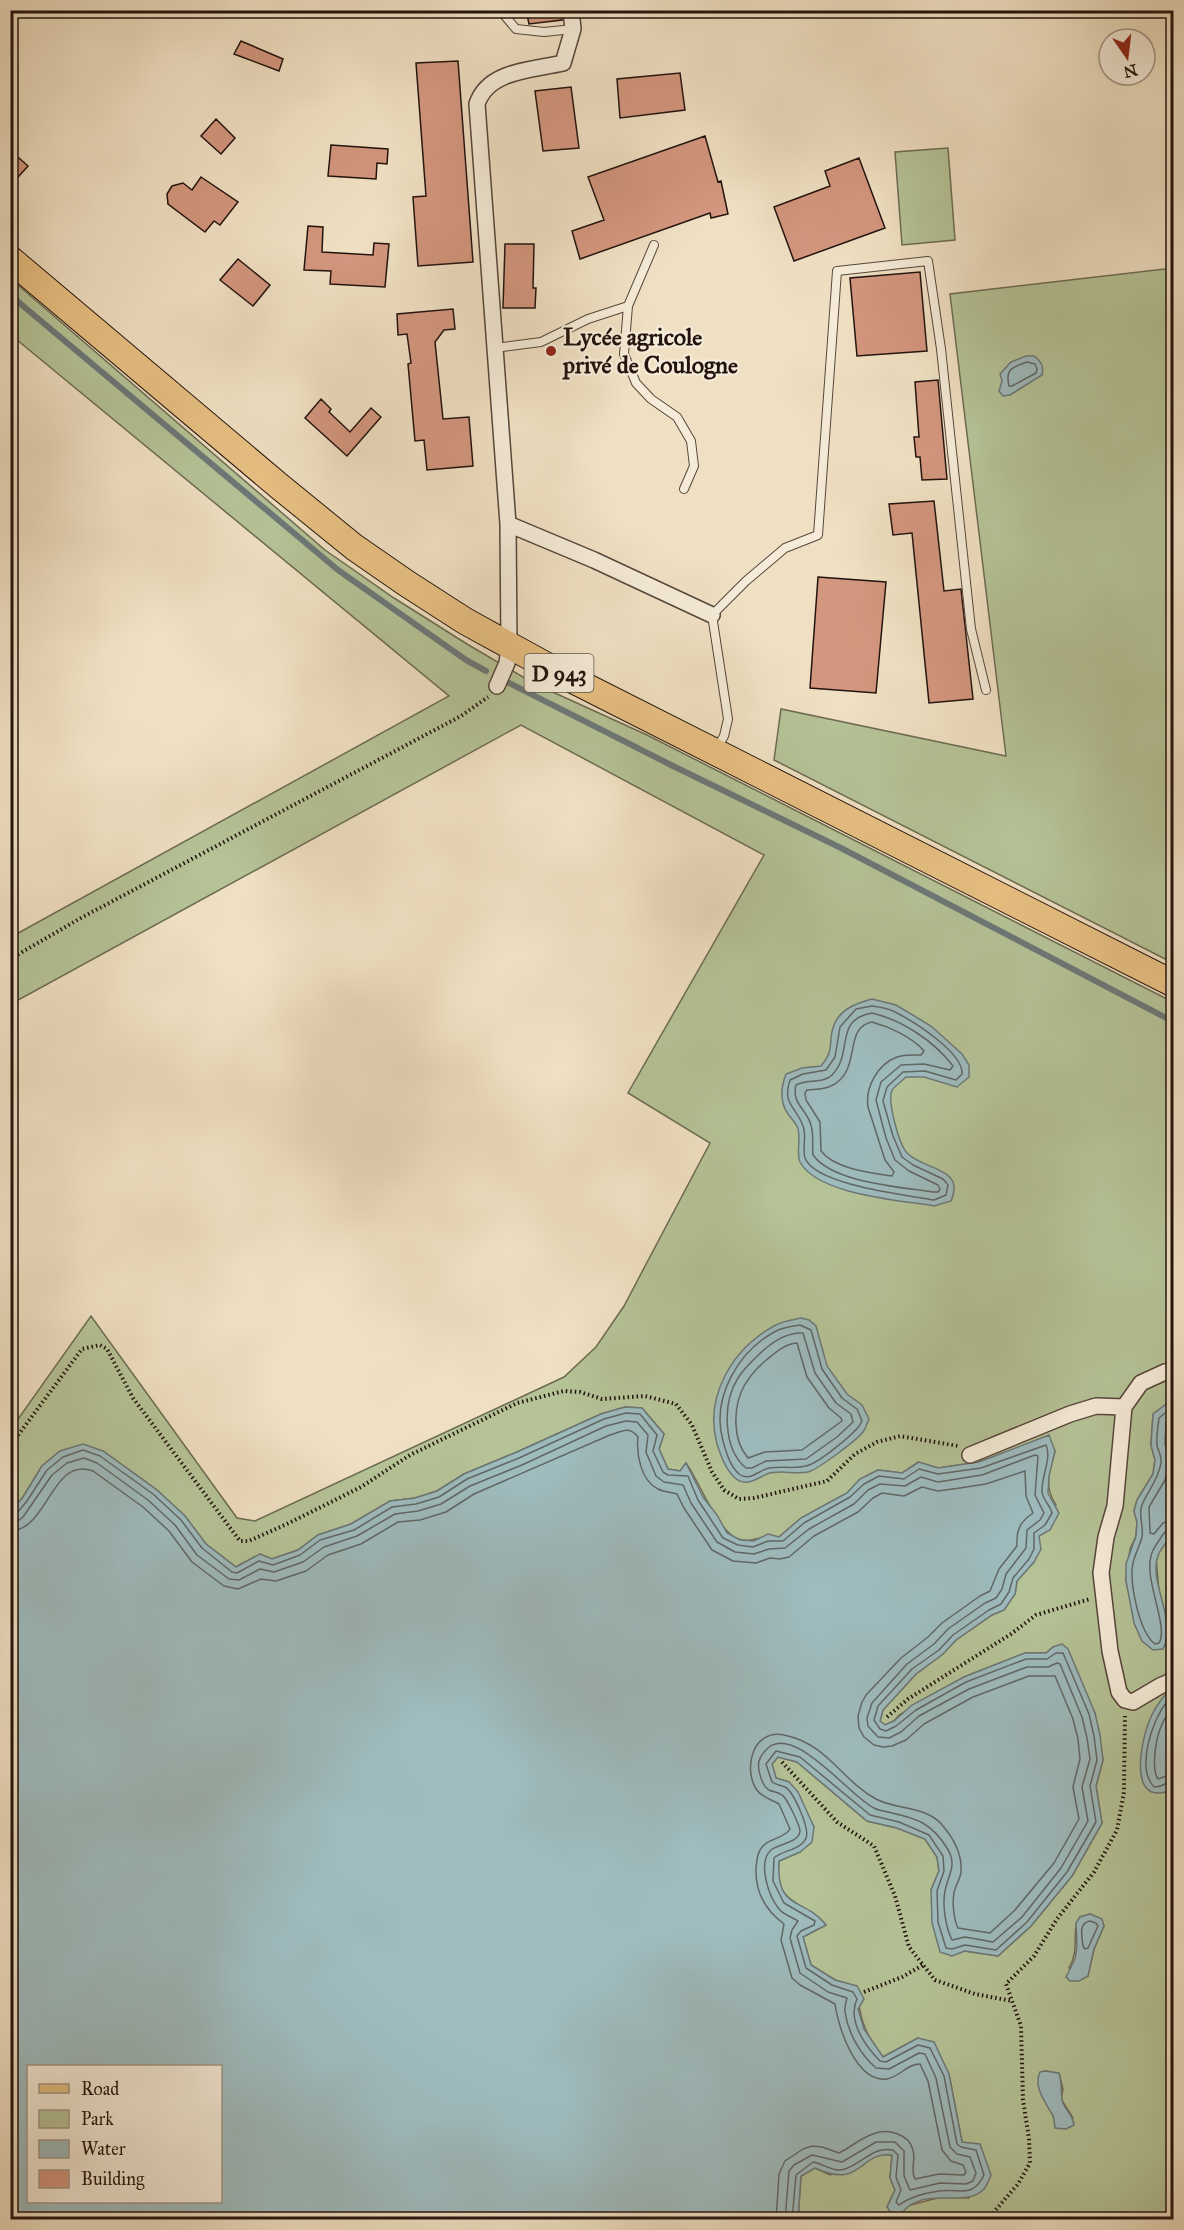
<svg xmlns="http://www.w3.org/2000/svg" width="1184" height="2230" font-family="'IM FELL Great Primer',serif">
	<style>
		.green { fill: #b5c397; stroke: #6c6b52; stroke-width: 1.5; fill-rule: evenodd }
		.water { fill: #9ebbbe; stroke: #6c7878; stroke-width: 1.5; fill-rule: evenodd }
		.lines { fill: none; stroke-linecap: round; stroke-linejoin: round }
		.shore { stroke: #606766; stroke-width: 1.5 }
		.stream { stroke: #6c7878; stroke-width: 6 }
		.building { fill: #d3967e; stroke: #22130e; stroke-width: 1.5 }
		.service-casing { stroke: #56463b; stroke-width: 10 }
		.minor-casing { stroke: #56463b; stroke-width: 18 }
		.primary-casing { stroke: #22130e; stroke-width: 28 }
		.path { stroke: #22130e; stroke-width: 4; stroke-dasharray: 1.5 3; stroke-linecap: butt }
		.service { stroke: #f5ebd8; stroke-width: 8 }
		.minor { stroke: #f5ebd8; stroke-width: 15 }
		.primary { stroke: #e8c082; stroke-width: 26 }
		.poi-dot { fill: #8f2418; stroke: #f5ebd8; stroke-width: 2 }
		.labels { text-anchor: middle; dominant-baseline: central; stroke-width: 4.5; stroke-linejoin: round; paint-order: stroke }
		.shield { fill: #f5ebd8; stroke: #61544b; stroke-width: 1.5 }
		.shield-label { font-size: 22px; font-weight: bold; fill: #22130e }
		.poi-label { font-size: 24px; font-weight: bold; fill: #22130e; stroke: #f5ebd8; text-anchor: start }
	</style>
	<rect width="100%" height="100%" fill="#f0e0c3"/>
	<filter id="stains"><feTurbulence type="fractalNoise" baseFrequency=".00333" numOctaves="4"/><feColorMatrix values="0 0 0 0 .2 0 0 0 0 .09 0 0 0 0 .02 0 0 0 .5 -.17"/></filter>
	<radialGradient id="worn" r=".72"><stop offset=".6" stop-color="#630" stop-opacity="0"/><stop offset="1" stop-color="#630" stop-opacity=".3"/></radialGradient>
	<path class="green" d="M948,148L955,240L902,245L895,152Z
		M1173,268V963L774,760L781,709L1006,756L950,294Z
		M11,279L325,550L394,598L467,644L533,683L647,735L1173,1002V1399L1153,1415L1151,1445L1155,1460L1153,1474L1137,1500L1134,1511L1137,1522L1136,1536L1130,1549L1126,1581L1131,1601L1168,1626L1159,1592L1156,1557L1173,1528V2219L940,2220L939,2217H927L924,2220L798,2219L801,2176L815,2168L830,2175L882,2154L892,2155L890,2178L895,2190L887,2207L907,2206L941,2197L969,2198L962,2142L949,2074L918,2038L883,2057C864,2033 859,2017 857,1987L835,1980L811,1965L803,1937L826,1925C812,1907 784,1905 778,1880C777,1875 779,1866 779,1861L800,1852L814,1827L789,1782L776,1778L772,1764L778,1757L797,1762L867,1821L897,1828L925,1839L937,1857L939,1871L931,1890L965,1951L998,1956L1031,1926L1072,1876L1102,1823L1096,1786L1103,1760L1095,1713L1053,1647L1046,1653H1025L964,1677L899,1715L894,1721L885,1725L880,1721L883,1710L916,1674L943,1654L956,1640L992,1615L1004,1610L1015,1594L1017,1581L1034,1562L1039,1536L1056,1505C1043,1485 1050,1472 1055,1451L1002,1454L979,1462L938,1468L918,1462L902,1473L878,1470L860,1479L847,1493L801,1518L779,1537C763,1533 754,1544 738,1539C718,1532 699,1481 686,1463L680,1471L668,1469L659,1449L664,1434L642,1408L625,1407L601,1414L517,1452L464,1474L437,1491L415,1498L390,1501L351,1524L318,1535L298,1550L272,1559L260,1554L236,1567L206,1544L185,1516L157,1490L103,1451H60L42,1466L23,1497L11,1512V1429L91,1316L237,1518L255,1521L564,1377L596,1347L624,1306L710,1143L628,1093L764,855L521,725L11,1004V937L449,696L11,335ZM1090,1914L1104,1926L1094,1949L1088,1976L1069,1968C1081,1949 1070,1930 1080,1917ZM1045,2071L1059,2074L1063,2089L1061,2099L1073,2118L1055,2121Z"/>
	<path class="water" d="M1026,356H1034C1041,361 1044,366 1042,375L1010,395L1003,396L999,391L1002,381L1000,374L1011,362Z
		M872,999L896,1005L931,1026L962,1054L969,1065V1077L957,1087L924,1077H906C902,1081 895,1086 892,1090C887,1101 899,1144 907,1153C923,1170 966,1167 951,1201L934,1206C900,1200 818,1195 800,1162C796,1153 801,1139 798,1129C797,1124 791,1118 788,1114C779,1101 781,1087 786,1074L802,1068L821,1066C836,1048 827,1043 834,1025C840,1009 857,1003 872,999Z
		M801,1318L809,1320L816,1326L827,1366L847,1394L862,1405L869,1419C867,1423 866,1428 863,1432C857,1440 817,1470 808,1472C795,1475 780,1469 767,1474C756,1479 745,1488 734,1477C725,1468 721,1456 717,1444C704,1397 732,1349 774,1326C782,1321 792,1320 801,1318Z
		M1173,1399L1174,1493L1172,1498C1173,1507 1176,1521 1173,1530C1168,1547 1155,1547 1156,1572C1158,1597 1175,1626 1163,1649L1153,1650L1142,1641L1134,1623L1126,1581V1564L1136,1536L1137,1522L1134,1511L1137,1500L1153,1474L1155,1460L1151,1445L1153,1414Z
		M625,1407L642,1408L664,1434L659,1449L668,1469L680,1471L686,1463L703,1497L717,1515L727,1533L740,1540L754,1541L768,1534L779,1537L801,1518L847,1493L860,1479L878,1470L902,1473L919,1462L938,1468L979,1462L1049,1435L1055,1451L1049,1476L1048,1493L1059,1513L1050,1530L1039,1536L1041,1549L1034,1562L1017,1581L1015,1594L1004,1610L992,1615L956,1640L943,1654L916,1674L883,1710L880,1721L885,1725L894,1721L912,1705L964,1677L1025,1653H1046L1053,1647L1062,1644L1068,1649L1095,1713L1100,1735L1103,1760L1096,1786L1102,1823L1072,1876L1031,1926L998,1956L965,1951L952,1956L940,1952L932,1923L931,1890L939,1871L937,1857L925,1839L897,1828L867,1821L797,1762L778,1757L772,1764L776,1778L789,1782L798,1792L814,1827L812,1842L800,1852L779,1861C776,1912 803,1896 826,1925L803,1937L811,1965L835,1980L857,1986L864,1999L858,2009L864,2029L883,2057L918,2038L934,2042L949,2074L962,2142L980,2144L991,2175C989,2180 986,2188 982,2191C962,2208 923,2185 901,2214L893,2216L887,2207L895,2190L890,2178L892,2155C859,2151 862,2190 815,2168L801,2176L798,2219H11L10,1512L23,1497L42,1466L60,1451L83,1444L103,1451L157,1490L185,1516L206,1544L236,1567L260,1554L272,1559L298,1550L318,1535L351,1524L390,1501L415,1498L437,1491L464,1474L517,1452L601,1414ZM220,2066V2202H28V2066Z
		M1165,1695L1173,1697V1782L1166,1792C1127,1802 1142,1738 1150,1719C1154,1710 1159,1702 1165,1695Z
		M1090,1914L1102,1919L1104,1926L1094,1949L1088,1976L1079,1981H1070L1066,1977L1075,1959L1077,1946L1076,1923L1080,1917Z
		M1045,2071L1059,2073C1063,2084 1060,2096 1063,2103C1067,2112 1073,2115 1074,2125L1066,2129L1055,2128C1054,2124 1055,2118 1052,2114C1045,2102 1033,2086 1040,2072Z"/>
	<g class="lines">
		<path class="shore" d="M1027,362L1035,364L1037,369L1036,373L1012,386H1009C1005,369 1012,367 1027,362Z
			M872,1006C880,1007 888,1008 895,1012C913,1021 964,1053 962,1074L956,1080L925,1071L903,1072L887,1087L883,1101L893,1136L902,1157L913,1165L943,1179L948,1185L946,1195L934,1200C907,1195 815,1185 805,1158C802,1148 807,1135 803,1126C796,1106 782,1105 790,1080L803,1074L826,1070L835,1057L840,1027L856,1009Z
			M872,1013C902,1020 934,1041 953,1066L950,1070L924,1064L901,1065L881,1082L876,1100L886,1138L895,1160L909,1171L938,1185L940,1189L938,1192H933C901,1187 833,1183 813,1155C812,1146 814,1134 811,1125C807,1110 791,1103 796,1085C807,1079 823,1084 832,1075C854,1053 833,1020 872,1013Z
			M872,1022C890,1027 912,1037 924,1051L921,1055C914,1055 905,1054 897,1057C878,1064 865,1087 868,1107L885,1160L894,1172L892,1176C871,1173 835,1169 821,1151L820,1122L806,1100L805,1093L807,1090C814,1089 823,1090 831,1086C863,1071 842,1028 872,1022Z
			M800,1325L811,1330L822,1369L842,1398L857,1409L862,1421C858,1432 817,1464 806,1466C794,1469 781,1466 769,1468C759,1470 750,1482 739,1474C730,1466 726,1452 723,1441C711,1398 738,1350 778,1330C785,1327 793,1326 800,1325Z
			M803,1333L815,1373L836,1403L851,1414L853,1422L837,1437L806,1459L766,1461L752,1468H746C723,1449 722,1403 738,1378C745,1367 756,1357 766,1348C777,1339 789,1332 803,1333Z
			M797,1343L807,1377L829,1408L841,1418L842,1421L802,1450L765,1452L748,1458C732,1440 733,1407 744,1386C749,1377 757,1368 765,1361C775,1353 784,1344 797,1343Z
			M1174,1406L1159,1418C1158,1427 1156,1437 1157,1446C1159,1452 1162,1457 1161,1463C1158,1481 1148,1490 1142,1505C1138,1515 1144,1526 1142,1537C1140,1545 1135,1554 1133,1563C1129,1582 1139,1632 1155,1644L1159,1643C1169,1627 1144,1580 1151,1556C1152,1550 1157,1544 1160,1539C1164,1533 1166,1529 1174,1528
			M1174,1415L1166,1422L1165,1443L1169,1463L1165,1480L1149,1507L1150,1533L1154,1534L1163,1523L1174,1520
			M10,1515L17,1513L27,1501L47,1470L63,1457L83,1450L100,1456L153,1494L181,1520L202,1548L232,1572L237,1573L259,1561L273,1565L300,1555L320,1540L354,1530L392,1507L416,1504L439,1497L467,1479L519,1458L604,1419L626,1413L640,1414L657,1435L653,1451L663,1472L668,1475L688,1476L698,1500L723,1538L738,1545L753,1547L768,1541H783L804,1523L850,1497L864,1484L879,1476L904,1479L919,1469L938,1474L981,1468L1046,1445C1052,1458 1041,1477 1042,1492C1043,1500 1050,1505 1052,1513L1045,1525L1034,1533V1549L1029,1559L1013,1578L1009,1592L1001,1604L989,1610L953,1635L939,1650L912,1669L878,1706L874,1720L880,1729L886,1731L896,1726L916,1710L966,1682L1026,1659H1047L1056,1653H1063L1089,1714L1094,1736L1097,1760L1090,1786L1096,1822L1067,1872L1027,1922L996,1950L965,1945L952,1949L946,1948L938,1922L937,1891L944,1871L943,1856L929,1835L899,1822L870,1815L800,1757L776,1751L766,1764L772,1782C776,1785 781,1785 785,1787C794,1792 810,1829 806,1838C801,1850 783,1850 774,1858L773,1881L784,1903L815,1921L814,1925L801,1931L797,1936L806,1968L832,1985L853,1992L857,1999C847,2020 865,2046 880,2061L886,2062L918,2045L930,2048L944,2076L957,2144L961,2147L976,2150L984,2175C972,2199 961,2188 939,2191C925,2193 910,2197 899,2205L896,2202L901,2190L896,2177L898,2155L893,2150C873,2146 863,2163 845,2169C834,2173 824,2164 813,2162L796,2175L792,2220
			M10,1522L18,1521L23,1517L52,1475L67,1463L84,1458L97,1463L148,1500L175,1525L197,1555L229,1579L239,1580L260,1569L274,1572L303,1562L324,1547L357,1536L395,1514L418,1511L441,1504L470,1486L522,1465L606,1426L626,1421L637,1422L648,1435L646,1452L656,1476L664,1482L683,1485L691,1503L717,1542L735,1552L754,1554L769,1549L785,1548L809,1529L854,1504L868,1490L880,1484L905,1486L921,1477L938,1482L982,1475L1035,1455L1038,1456L1035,1495L1044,1513L1040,1520L1027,1530L1026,1548L1006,1574L1002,1589L996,1598L985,1603L948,1629L934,1644L907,1664L872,1703L867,1718L868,1726L878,1737L889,1738L901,1732L919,1716L969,1689L1027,1667H1048L1057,1663L1060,1664L1082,1717L1087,1738L1090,1759L1082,1787L1088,1821L1061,1868L1022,1917L993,1942L965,1937L952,1940C946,1928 942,1906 945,1891C948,1875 958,1865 947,1848C932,1824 919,1819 892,1813C886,1811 879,1811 874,1808C852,1799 792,1720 766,1750C763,1753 760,1757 759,1761C757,1769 762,1786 769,1790C773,1792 778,1792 782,1795C787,1798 800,1826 800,1831C799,1843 778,1844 771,1850C757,1863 769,1897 779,1909C784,1915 792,1917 798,1921L792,1930L790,1938L800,1973L828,1992L847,1998C846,2003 844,2007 845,2012C848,2033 860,2054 876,2068L889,2069L919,2053L925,2054L936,2078L950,2147L957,2154L970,2157L976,2173L973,2181L966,2184L940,2183L910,2190L904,2176V2151L895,2142H876L842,2162L812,2155L794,2165L789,2171L785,2220
			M10,1531C49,1530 51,1456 93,1471L143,1507L169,1531L192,1562L224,1586L238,1589L261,1579L276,1581L306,1571L328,1555L361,1544L398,1522L420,1520L446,1512L474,1494L610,1435C623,1431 629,1426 638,1437C636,1454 641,1481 658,1489C664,1492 671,1492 677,1494L684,1508L712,1550L733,1561L756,1563L770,1558L780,1559L789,1557L814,1536L858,1512L873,1498L882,1493L904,1496L922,1487L938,1491L960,1488L986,1484L1025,1471L1026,1496L1033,1513C1020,1522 1016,1530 1017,1546L999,1569L990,1591L980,1596L942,1623L928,1637L901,1658L866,1695L862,1702L858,1716L859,1728L864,1737L874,1745L883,1747L892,1746L906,1740L924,1724L973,1697L1029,1676H1055L1073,1719L1078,1739L1080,1759L1073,1787L1079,1819L1054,1863L1015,1910L990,1933L958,1928C954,1920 952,1903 954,1893C955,1885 961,1879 961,1871C962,1854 954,1839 943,1826C928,1806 896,1810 876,1799C841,1780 828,1744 784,1735C753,1729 743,1767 756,1789C762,1798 771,1799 779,1804L790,1829C785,1838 770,1838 763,1846C757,1852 757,1860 756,1868C755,1891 765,1910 784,1924L781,1940L792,1978L800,1985L835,2004C838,2027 856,2083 887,2079C899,2077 909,2063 920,2064L928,2081L942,2150L951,2161L963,2165L966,2172L964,2175L939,2174L915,2179C910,2170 916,2160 913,2150C909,2134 888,2128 873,2134C861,2138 851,2147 839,2153L822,2147L812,2146L803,2149L785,2161L779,2174L776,2220
			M1174,1703H1166C1152,1721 1136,1768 1154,1787C1163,1788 1166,1781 1174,1781
			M1174,1710C1158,1715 1149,1766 1158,1779L1174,1773
			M1090,1921L1096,1923L1098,1926L1088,1948L1085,1949L1083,1946C1082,1936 1078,1923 1090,1921Z"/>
		<path class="stream" d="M10,295L338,570L466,660L486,671
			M509,683L673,766L841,848L1174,1022"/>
	</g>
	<path class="building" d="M526,10H561L562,20L529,24Z
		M241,41L283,59L279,71L234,54Z
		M458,61L473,262L418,266L413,197L426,196L416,63Z
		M680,73L685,110L620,118L617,79Z
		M571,87L579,148L543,151L535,91Z
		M216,119L235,138L221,154L201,136Z
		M705,136L718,182L721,181L728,214L711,218L710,213L580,259L572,231L604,220L588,177Z
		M331,145L388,149L387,164L377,163L376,179L328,176Z
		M10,150L28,166L10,186Z
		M859,158L885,228L794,261L774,207L830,186L825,171Z
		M201,177L238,202L220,225L214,221L205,232L168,204L167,194L172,186L183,183L192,190Z
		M308,226L323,227L322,252L373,255L374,243L389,244L385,287L330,284L331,271L304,270Z
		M505,244H534L533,288H536L535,308H503Z
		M238,259L270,285L253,306L220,280Z
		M920,272L927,351L857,356L850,278Z
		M453,309L455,329L444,330L435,342L443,419L469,417L473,466L427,470L424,440L415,441L408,364L411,363L407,334L398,335L397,314Z
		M938,380L947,479L922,480L920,457H916L914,437H919L915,382Z
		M321,399L331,409L329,412L350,432L371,408L381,417L347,456L305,418Z
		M934,501L944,591L961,589L973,699L929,703L912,533L893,535L889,504Z
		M818,577L886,582L876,693L810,688Z"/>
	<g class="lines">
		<g class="service-casing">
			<path id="service" d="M500,10L516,29L544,32L573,29
				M654,245L628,306L624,354L636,383L651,399L677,417L691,441L694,466L684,489
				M495,348L541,342L588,319L628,306
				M717,748L724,736L728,719L712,615L746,581L785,548L818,535L837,271L928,261L941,349L971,629L986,690"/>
		</g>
		<g class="minor-casing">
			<path id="minor" d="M508,524L477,104C488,70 533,70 563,63L573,29L571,10
				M497,686L507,663L509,646L508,524L594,560L712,615
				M1174,1371L1165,1372L1141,1383L1124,1407L1115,1506L1106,1537L1101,1573L1110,1651L1119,1692L1125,1700L1133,1702L1160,1686L1174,1680
				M970,1455L1070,1414L1096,1406L1124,1407"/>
		</g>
		<g class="primary-casing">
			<path id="primary" d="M10,259L279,486L354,547L406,583L465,621L567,677L1174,984"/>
		</g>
		<path class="path" d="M10,959L79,919L461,716L488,697
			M10,1446L82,1349L100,1345L107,1349L133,1398L240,1541H249L289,1523L361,1487L410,1455L517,1403L564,1391L580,1392L602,1399L645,1396L676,1404L692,1425L712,1472L724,1490L739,1499L754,1498L827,1481L855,1454L877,1442L900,1436L958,1446
			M887,1717L908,1699L1011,1634L1036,1615L1090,1599
			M782,1762L837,1822L874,1846L895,1896L909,1947L935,1980L975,1994L1012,2001
			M864,1992L902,1977L923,1965
			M987,2220L1018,2184L1030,2163L1029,2139L1023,2100L1021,2026L1006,1984L1034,1956L1057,1919L1094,1872L1117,1830L1124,1792L1125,1716"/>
		<use href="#service" class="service"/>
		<use href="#minor" class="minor"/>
		<use href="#primary" class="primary"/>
	</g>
	<circle class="poi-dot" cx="551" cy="351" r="6"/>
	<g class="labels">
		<rect class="shield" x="524.5" y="654" width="69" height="38" rx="4.5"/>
		<g class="shield-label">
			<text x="559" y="673">D 943</text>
		</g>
		<g class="poi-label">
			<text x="563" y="337">Lycée agricole<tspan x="563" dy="28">privé de Coulogne</tspan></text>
		</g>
	</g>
	<rect width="1184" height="2230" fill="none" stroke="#f0e0c3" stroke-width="36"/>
	<rect x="12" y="12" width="1160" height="2206" fill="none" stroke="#22130e" stroke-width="3"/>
	<rect x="18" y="18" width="1148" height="2194" fill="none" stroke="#22130e" stroke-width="1.5"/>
	<rect x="27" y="2065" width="195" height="138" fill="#f5ebd8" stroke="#a19587" stroke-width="1.5"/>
	<rect x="39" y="2084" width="30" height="9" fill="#e8c082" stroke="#a19587" stroke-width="1.5"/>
	<text x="81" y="2095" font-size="18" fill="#22130e">Road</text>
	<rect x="39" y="2110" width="30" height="18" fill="#b5c397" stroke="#a19587" stroke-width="1.5"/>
	<text x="81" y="2125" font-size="18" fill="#22130e">Park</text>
	<rect x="39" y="2140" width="30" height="18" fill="#9ebbbe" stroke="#a19587" stroke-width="1.5"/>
	<text x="81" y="2155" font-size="18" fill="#22130e">Water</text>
	<rect x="39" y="2170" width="30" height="18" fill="#d3967e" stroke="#a19587" stroke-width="1.5"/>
	<text x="81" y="2185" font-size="18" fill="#22130e">Building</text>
	<g transform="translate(1127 57) rotate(166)"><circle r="28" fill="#f5ebd8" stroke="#a19587" stroke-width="1.5"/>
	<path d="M0-4.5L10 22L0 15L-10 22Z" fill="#8f2418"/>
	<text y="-9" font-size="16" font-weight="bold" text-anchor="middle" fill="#22130e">N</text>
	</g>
	<rect width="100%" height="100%" filter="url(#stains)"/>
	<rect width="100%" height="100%" fill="url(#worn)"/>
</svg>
